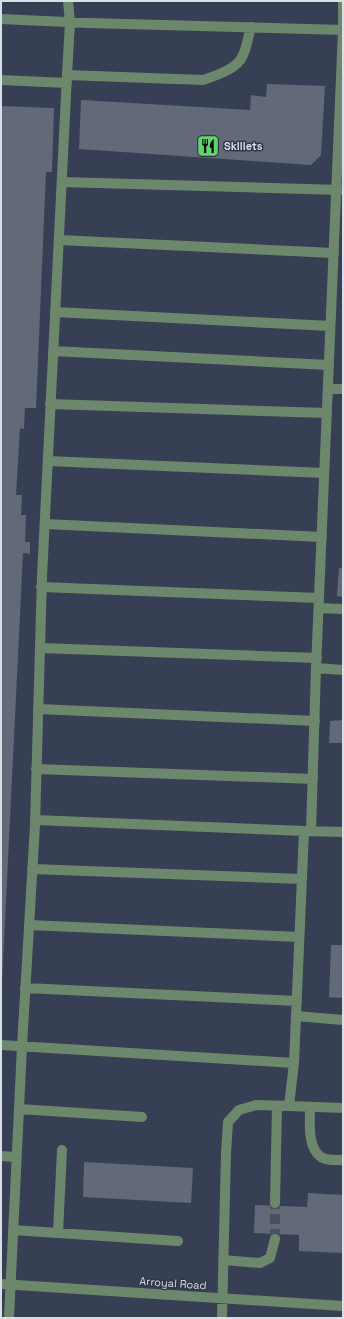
<svg xmlns="http://www.w3.org/2000/svg" width="344" height="1319" font-family="'Space Grotesk',sans-serif">
	<style>
		.built { fill: #373f54 }
		.building { fill: #626979 }
		.lines { fill: none; stroke-linecap: round; stroke-linejoin: round }
		.minor-tunnel { stroke: #4a505d; stroke-width: 10; stroke-dasharray: 10 5; stroke-linecap: butt }
		.minor { stroke: #6d876d; stroke-width: 10 }
		.labels { text-anchor: middle; dominant-baseline: central; stroke-width: 3; stroke-linejoin: round; paint-order: stroke }
		.poi-label { font-size: 11px; font-weight: bold; fill: #dadee7; stroke: #303745; text-anchor: start }
		.street-label { font-size: 11px; fill: #dadee7; stroke: #303745 }
	</style>
	<rect width="100%" height="100%" fill="#303745"/>
	<path class="built" d="M1,1H343V1318H1Z"/>
	<path class="building" d="M267,84L325,86L321,155L311,165L79,149L81,100L250,110L251,95L266,97Z
		M1,106L54,108L52,172H46L36,408H25L24,429L20,428L16,495H22L21,515H26L25,542H30V554L23,553L2,983H1Z
		M339,568H343V597L337,596Z
		M343,720V743H329L330,721Z
		M331,945H343V998L329,997Z
		M84,1162L193,1168L191,1203L83,1197Z
		M308,1193L343,1195L342,1253L299,1251V1235L254,1233L255,1205L307,1207Z"/>
	<g class="lines">
		<path class="minor-tunnel" d="M275,1239V1203"/>
		<path class="minor" d="M343,1V30L316,668L343,670
			M1,19L88,23L343,30
			M67,75L203,80C215,76 238,69 243,55C247,47 248,37 251,27
			M1,80L67,83
			M62,182L341,190
			M59,240L334,253
			M55,312L330,326
			M53,351L329,365
			M328,389H343
			M50,404L327,413
			M48,461L324,473
			M45,524L322,537
			M41,587L319,598
			M319,608L343,609
			M40,648L317,658
			M38,709L315,721
			M36,769L313,779
			M35,820L304,831
			M311,831L316,668
			M32,869L302,879
			M29,925L299,937
			M25,988L297,1001
			M296,1016L343,1020
			M1,1045L294,1063
			M289,1106L343,1108
			M310,1107C310,1122 307,1147 321,1157C327,1161 336,1160 343,1160
			M19,1109L142,1117
			M1,1156L16,1157
			M275,1203L277,1106
			M13,1230L178,1241
			M58,1233L62,1150
			M223,1260L260,1263L270,1258L275,1239
			M1,1284L343,1306
			M9,1318L22,1046L35,825L42,577L67,75L70,22L68,1
			M222,1318L226,1153L228,1122L239,1110L256,1105L289,1106L294,1063L304,831L343,832"/>
	</g>
	<defs>
		<g id="restaurant-square" transform="scale(1.15)"><rect x="-9" y="-9" width="18" height="18" rx="4" fill="#60d56a" stroke="#303745"/><path d="M-5-6h1v4h1v-4h1v4h1v-4h1v5L-1.5 .5V6h-2V.5L-5-1ZM5-6V6H3V1.5H1.5Q1.5-4 5-6Z" fill="#111"/></g>
	</defs>
	<g fill-rule="evenodd">
		<use href="#restaurant-square" x="208" y="146"/>
	</g>
	<g class="labels">
		<g class="poi-label">
			<text x="224" y="146">Skillets</text>
		</g>
		<g class="street-label">
			<text transform="translate(173 1283) rotate(4)">Arroyal Road</text>
		</g>
	</g>
	<rect width="344" height="1319" fill="none" stroke="#dadee7" stroke-width="4"/>
</svg>
